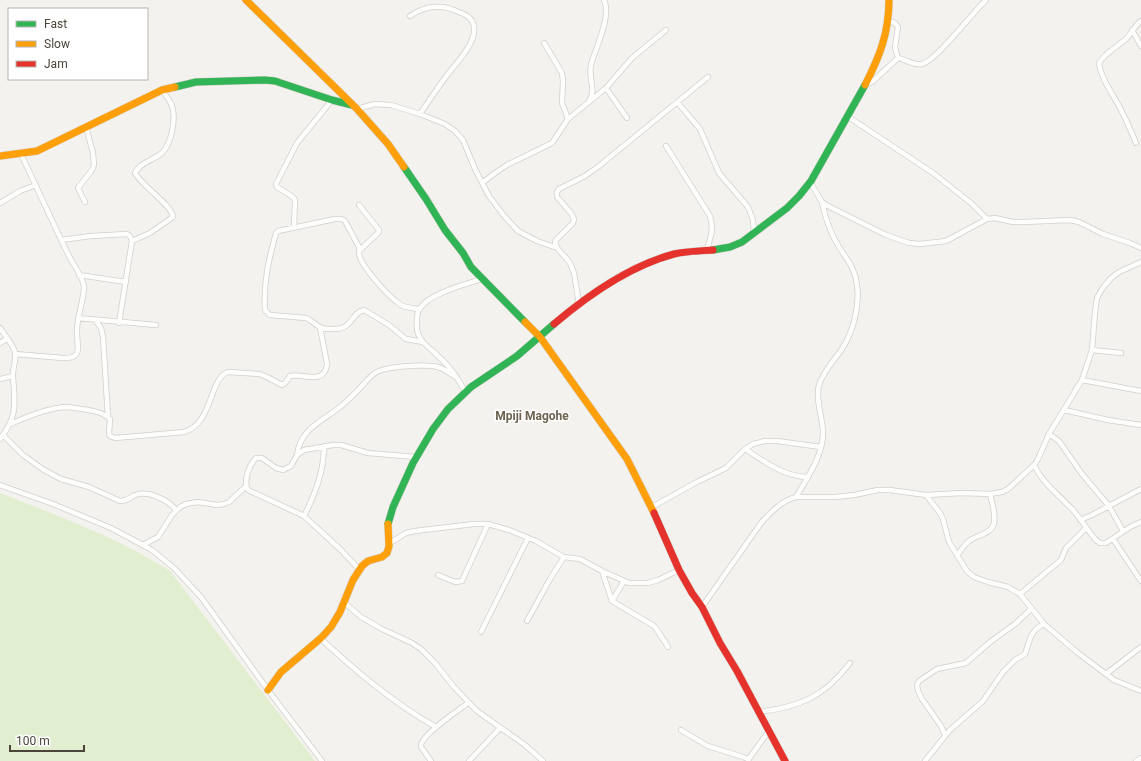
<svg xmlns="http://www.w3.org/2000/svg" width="1141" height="761" font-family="Roboto,sans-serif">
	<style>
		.green { fill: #e1eecf }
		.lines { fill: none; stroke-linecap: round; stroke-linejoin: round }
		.street-casing { stroke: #d2d0cb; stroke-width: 6 }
		.fast-casing { stroke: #d3cfc5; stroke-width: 8 }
		.slow-casing { stroke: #d3cfc5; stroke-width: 8 }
		.jam-casing { stroke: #d3cfc5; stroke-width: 8 }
		.street { stroke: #fdfdfc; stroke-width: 4.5 }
		.fast { stroke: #30b455; stroke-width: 7 }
		.slow { stroke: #ff9f0a; stroke-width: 7 }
		.jam { stroke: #e5322d; stroke-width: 7 }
		.labels { text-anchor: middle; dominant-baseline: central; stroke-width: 3; stroke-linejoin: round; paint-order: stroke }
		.quarter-label { font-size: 12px; font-weight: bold; fill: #6e6250; stroke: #fff }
	</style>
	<rect width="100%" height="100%" fill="#f4f2ee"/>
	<path class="green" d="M0,493C58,516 117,537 170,571L315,761H0Z"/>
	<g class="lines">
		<g class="street-casing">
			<path id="street" d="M410,16C423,7 436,4 451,9C459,12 470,15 473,23C480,41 454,65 445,78C436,90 428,102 420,114
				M888,21L895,23L898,27L895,47L898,58
				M1132,30L1141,46
				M544,43L562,73L563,81L562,103L568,119
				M865,85L872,82L898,58C905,59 914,66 922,64C937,60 972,13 986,0
				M606,88L627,118
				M589,101C597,90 588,79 591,65C595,49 612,16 604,0
				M678,103L700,129L719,173L748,207L753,220L754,233
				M357,109L375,104L391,105L420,114L445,124L455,131L463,140L475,169L489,196L505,217L518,231L537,241L557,248L566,258L570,263L574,273L579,304
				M847,116L933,173L971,203L987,219
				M1136,143C1131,131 1126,119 1120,108C1113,94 1101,79 1099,63C1106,52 1117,47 1126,39C1132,33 1134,26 1141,21
				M666,146L710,216C714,229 711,238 706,251
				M810,182L822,202L826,205L886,235L909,243L920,244L946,241L987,219L995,218L1013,222H1023L1070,220L1079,222L1103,234L1130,243L1141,248
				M482,183L495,173L507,165L552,143L568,119L606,88L632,58L666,30
				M85,202L78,188L92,170L94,165L93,153L86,127
				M0,203L20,191L36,185
				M359,205L379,230V232L359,251C357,263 390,298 401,305C406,308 412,308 419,309
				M294,227L295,200L293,197L277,187L276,184L297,143L332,100
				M61,240L91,236L127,234L130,236L132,241L119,323
				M132,241L150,233L173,217C172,205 142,186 135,173C139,163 154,160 162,153C172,143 176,118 172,106C170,100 165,95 162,90
				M557,248L555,242L556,240L573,223L574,219L571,213L557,197V192L559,189L585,176L599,166L708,77
				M360,249L345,221L342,219H335L278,231L276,233C269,258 263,284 265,310L270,315L306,318C311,320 316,325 321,328C325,329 330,329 334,329C354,329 350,313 364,310L389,325L406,339L423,342
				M79,275L126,282
				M78,318L156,325
				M95,320L101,328L103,337L108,417
				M0,328C4,334 13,345 15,352C17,359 12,369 13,377C15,403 18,416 0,439
				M0,343L7,339
				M1092,350L1121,353
				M15,354L63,358C85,359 76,345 77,330C77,317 84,299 84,287C83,276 73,265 68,254C52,221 37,188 21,154
				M0,379L13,376
				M1082,380L1141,391
				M465,391C460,383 455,373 448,366C440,357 431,350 423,342C418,336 416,329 417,322C417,318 417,313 419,310C427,294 466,284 482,279
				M1064,410L1108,420L1141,425
				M10,424C27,417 47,408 66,407C73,407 80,409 88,410C95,411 104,413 110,419L109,433L110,436L115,438L184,432C213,424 209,378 228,372L259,374L267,377L282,385L285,383L290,376C302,373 325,386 327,364L320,327
				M1049,434L1059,441L1082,474L1109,506L1123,531
				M3,435L23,455L44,470L61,479L89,487L120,501C127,501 129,498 135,495C148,490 168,500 176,510
				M745,449C764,461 784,477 808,477
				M297,455C300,429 321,422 340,407C347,401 354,395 360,388C365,383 369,377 375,373C386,366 425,364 438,367C445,369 451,374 457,378
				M1034,465C1043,484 1059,495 1073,510C1081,519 1088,531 1096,540L1100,543H1106L1130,527L1141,522
				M0,485L53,504L111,528L152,550L174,568L201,597L268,690L322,761
				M926,495L940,513L943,519L949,542L967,571L974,577L988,582L1008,587L1020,594L1044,624L1078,653L1114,680L1141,691
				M796,497C807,478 823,456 823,433C823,419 815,399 819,385C824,370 833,362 842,349C853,332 860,306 857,285C855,268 848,261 839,247C831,234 825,217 822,202
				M652,507L697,482L726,468L745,449L753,444L765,441H777L821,447
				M304,516C315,494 324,472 324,446
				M1080,520L1092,515L1141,489
				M1113,539L1141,581
				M390,543L406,533L415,531L474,524H488L509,530L536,541L564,557L580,559L602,571L629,583H648L658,580L679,570
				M143,545L158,537L172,515L180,507L186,504L198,502L217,505L224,504L229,502L246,486
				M957,556C961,550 964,545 969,541C977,535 992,534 994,523C996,514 992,503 990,494
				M359,569L340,549L304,516L248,490C243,481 249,465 256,458H262L276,468L283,470L291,466L297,455L304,450L333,445H341L368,453L416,457
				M602,571L612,601L654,626L658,631L668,647
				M438,575L455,582L462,581L488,524
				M1020,594L1061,560L1066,548L1086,528
				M612,601L624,581
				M345,603L361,617L382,629L412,643L421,649L435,663L454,687L477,711L525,745L543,761
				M702,607L761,523C771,512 781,501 796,497H835L854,495L878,490H890L926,495L962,493L990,494L1002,492L1008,489L1034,465L1038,459L1049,434L1082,380L1092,350L1095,312L1097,298L1102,289L1111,278L1119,272L1141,262
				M527,621L550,579L564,557
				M481,632L528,538
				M320,638C357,672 392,702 436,727
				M1106,674L1141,647
				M758,712C800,707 824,697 850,663
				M681,730L708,746L749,759
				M945,735L941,726L922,699L918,691L917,685L919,681L937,669L966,663L990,642L1015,624L1031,609
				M748,760L768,732
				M431,761L421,747C419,736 459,710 468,703
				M469,761L500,728
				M925,761L950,730L983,701L1003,672L1015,660L1025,654L1031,636L1036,629L1044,624
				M1136,761L1141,758"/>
		</g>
		<g class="fast-casing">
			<path id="fast" d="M175,87L196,82L265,80L275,81L332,100L352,105
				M404,167L426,199L445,230L463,253L471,267L525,322
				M713,250L730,247L742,242L787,208L799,196L811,181L865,85
				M388,524L393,507L413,463L433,429L448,409L471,387L517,356L554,324"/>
		</g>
		<g class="slow-casing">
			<path id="slow" d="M246,0L357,109L388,144L404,167
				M865,85C880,56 889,32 889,0
				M0,156L37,151L162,90L175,87
				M525,322L540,337L627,459L654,513
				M268,690L281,672L321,638L331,627L340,612L353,580L362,566L368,561L382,557L387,553L389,546L388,524"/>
		</g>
		<g class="jam-casing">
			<path id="jam" d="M554,324C588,295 629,266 674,254C687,251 700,251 713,250
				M654,513L679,570L692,593L702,607L720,643L737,671L785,761"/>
		</g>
		<use href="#street" class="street"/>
		<use href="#fast" class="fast"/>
		<use href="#slow" class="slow"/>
		<use href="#jam" class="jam"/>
	</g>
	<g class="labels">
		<g class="quarter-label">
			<text x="532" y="416">Mpiji Magohe</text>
		</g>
	</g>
	<rect x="8" y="8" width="140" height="72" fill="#ffffff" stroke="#b7b4b0"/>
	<rect x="16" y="21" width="20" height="6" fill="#30b455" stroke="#b7b4b0"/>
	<text x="44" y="28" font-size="12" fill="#4b4439">Fast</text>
	<rect x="16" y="41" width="20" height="6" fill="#ff9f0a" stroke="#b7b4b0"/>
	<text x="44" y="48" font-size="12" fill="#4b4439">Slow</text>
	<rect x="16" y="61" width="20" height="6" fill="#e5322d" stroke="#b7b4b0"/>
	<text x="44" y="68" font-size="12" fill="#4b4439">Jam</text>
	<path d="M10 745v6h74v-6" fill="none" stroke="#4b4439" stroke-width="2"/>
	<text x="16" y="745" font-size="12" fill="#4b4439" stroke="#ffffff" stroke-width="3" paint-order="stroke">100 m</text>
</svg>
